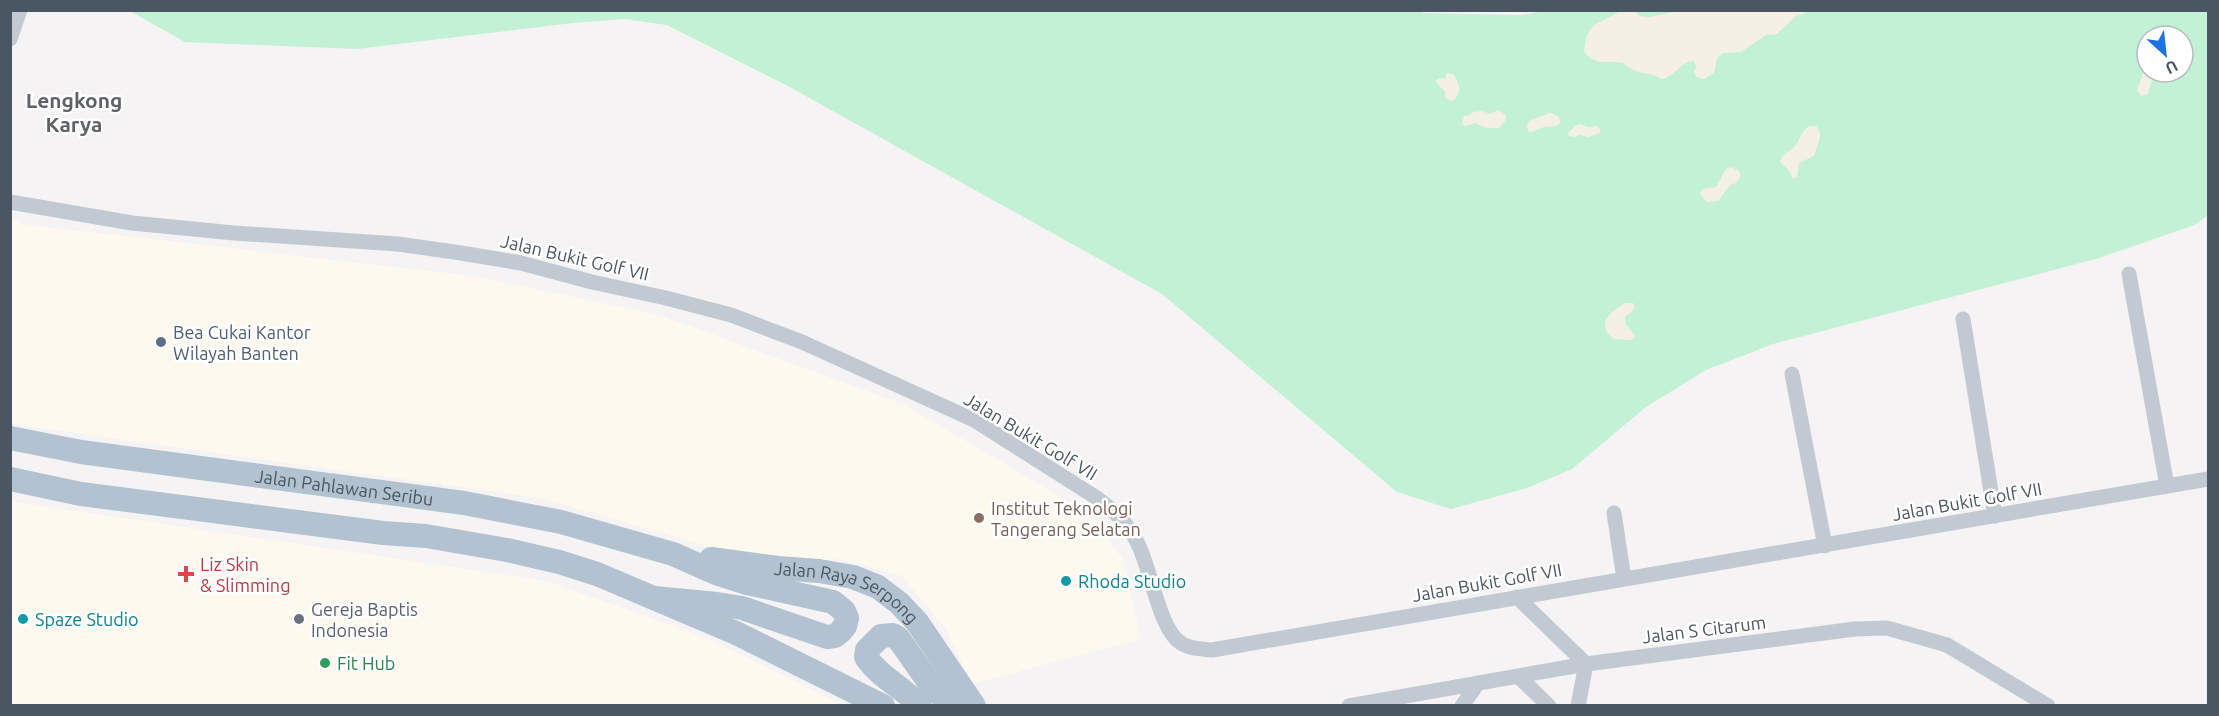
<svg xmlns="http://www.w3.org/2000/svg" width="2219" height="716" font-family="Ubuntu,sans-serif">
	<style>
		.commercial { fill: #fdf9ef }
		.green { fill: #c3f1d5; fill-rule: evenodd }
		.sand { fill: #f5f0e5 }
		.lines { fill: none; stroke-linecap: round; stroke-linejoin: round }
		.street { stroke: #c1cad2; stroke-width: 15 }
		.primary { stroke: #b3c2d1; stroke-width: 24 }
		.service-dot { fill: #5c6f8a; stroke: #fff; stroke-width: 2 }
		.education-dot { fill: #8d6e63; stroke: #fff; stroke-width: 2 }
		.health-dot { fill: #e0444e; stroke: #fff; stroke-width: 2 }
		.culture-dot { fill: #0f9aa8; stroke: #fff; stroke-width: 2 }
		.worship-dot { fill: #6b7280; stroke: #fff; stroke-width: 2 }
		.leisure-dot { fill: #2e9e5b; stroke: #fff; stroke-width: 2 }
		.labels { text-anchor: middle; dominant-baseline: central; stroke-width: 5; stroke-linejoin: round; paint-order: stroke }
		.street-label { font-size: 18px; fill: #4a5661; stroke: #fff }
		.service-label { font-size: 18px; fill: #4e5e75; stroke: #fff; text-anchor: start }
		.education-label { font-size: 18px; fill: #785e54; stroke: #fff; text-anchor: start }
		.health-label { font-size: 18px; fill: #be3a42; stroke: #fff; text-anchor: start }
		.culture-label { font-size: 18px; fill: #0d838f; stroke: #fff; text-anchor: start }
		.worship-label { font-size: 18px; fill: #5b616d; stroke: #fff; text-anchor: start }
		.leisure-label { font-size: 18px; fill: #27864d; stroke: #fff; text-anchor: start }
		.quarter-label { font-size: 21px; font-weight: bold; fill: #5f6368; stroke: #fff }
	</style>
	<rect width="100%" height="100%" fill="#f5f3f3"/>
	<path class="commercial" d="M10,218L21,224L473,276L660,315L905,405L1093,516L1123,560L1141,639L972,684L945,628L902,576L839,559L789,563L723,551L545,499L11,424Z
		M10,501L547,581L704,637L843,705H11Z"/>
	<path class="green" d="M1416,10L1423,13L1521,15L1552,10L2208,11V215L2195,225L2099,258L1773,344L1706,370L1646,407L1572,469L1527,488L1451,509L1397,492L1162,294L786,85L667,25L624,19L573,23L357,49L185,42L130,11ZM2147,36H2183V72H2147Z"/>
	<path class="sand" d="M1680,11V10L1810,11L1796,16L1777,34L1766,35L1741,52L1723,53L1717,58L1714,73L1704,79L1697,77L1694,72L1696,67L1694,61C1679,62 1676,76 1662,79C1647,70 1638,77 1624,63C1609,60 1594,67 1584,51L1587,35L1594,25L1619,12H1635L1640,16L1649,17Z
		M2147,63V72H2154L2148,94L2141,96L2137,90Z
		M1447,73L1454,75C1459,84 1463,94 1452,101L1445,98V92L1435,81L1440,78L1445,79Z
		M1498,110L1506,115L1505,121L1499,128H1486L1475,123L1465,126L1462,124L1464,116L1470,115L1473,112L1482,111L1490,114Z
		M1549,113L1554,114L1559,117L1560,123L1556,126L1544,127L1529,133L1527,125L1529,121Z
		M1580,124L1588,127L1597,126L1600,129V133L1588,137L1579,135L1575,137L1569,136L1568,133L1575,126Z
		M1810,126H1816C1824,135 1817,145 1814,156L1799,163L1797,177L1793,179L1788,169L1780,162C1782,153 1788,153 1794,147C1801,140 1800,131 1810,126Z
		M1731,167L1739,171L1741,176L1736,183L1730,185L1718,201L1707,202L1700,194C1703,186 1710,189 1716,187L1726,169Z
		M1625,303H1633L1635,309L1625,317V323L1635,336L1632,340L1613,339L1606,331L1605,321L1611,313Z"/>
	<g class="lines">
		<path class="street" d="M10,39L20,10
			M10,202L132,223L234,233L398,244L461,253L521,263L592,282L666,298L731,315L802,342L974,420L1097,498C1113,510 1128,523 1137,542C1151,568 1157,620 1177,640C1187,649 1200,649 1212,650L2208,479
			M2129,274L2167,486
			M1963,319L1995,516
			M1792,374L1825,546
			M1614,513L1624,579
			M1517,597L1586,664L1578,706
			M1518,676L1549,706
			M1349,706L1586,664L1855,629L1887,628L1947,645L2048,706
			M1462,706L1478,683"/>
		<g class="primary">
			<path id="s1" d="M10,438L81,452L464,503L561,522L673,554L716,573L747,583L833,602L844,611L847,618L845,626L840,632L835,636L827,637L742,608L717,604L654,598"/>
			<path d="M10,479L81,494L383,533L426,536L507,550L559,562L597,574L736,633L883,706"/>
			<path id="s2" d="M711,559L778,568L819,571L853,577L878,587L899,603L917,622L974,706"/>
			<path d="M920,706C904,688 879,677 866,657L867,650L881,636L893,635L898,638L931,685L952,706"/>
		</g>
	</g>
	<circle class="service-dot" cx="161" cy="342" r="6"/>
	<circle class="education-dot" cx="979" cy="518" r="6"/>
	<path class="health-dot" d="M183 565h6v6h6v6h-6v6h-6v-6h-6v-6h6z"/>
	<g class="culture-dot">
		<circle cx="1066" cy="581" r="6"/>
		<circle cx="23" cy="619" r="6"/>
	</g>
	<circle class="worship-dot" cx="299" cy="619" r="6"/>
	<circle class="leisure-dot" cx="325" cy="663" r="6"/>
	<g class="labels">
		<g class="street-label">
			<text transform="translate(575 257) rotate(13)">Jalan Bukit Golf VII</text>
			<text transform="translate(1031 436) rotate(31)">Jalan Bukit Golf VII</text>
			<text stroke="none"><textPath href="#s1" startOffset="338">Jalan Pahlawan Seribu</textPath></text>
			<text transform="translate(1967 501) rotate(-10)">Jalan Bukit Golf VII</text>
			<text transform="translate(1487 582) rotate(-10)">Jalan Bukit Golf VII</text>
			<text stroke="none"><textPath href="#s2" startOffset="142">Jalan Raya Serpong</textPath></text>
			<text transform="translate(1704 629) rotate(-7)">Jalan S Citarum</text>
		</g>
		<g class="service-label">
			<text x="173" y="332">Bea Cukai Kantor<tspan x="173" dy="21">Wilayah Banten</tspan></text>
		</g>
		<g class="education-label">
			<text x="991" y="508">Institut Teknologi<tspan x="991" dy="21">Tangerang Selatan</tspan></text>
		</g>
		<g class="health-label">
			<text x="200" y="564">Liz Skin<tspan x="200" dy="21">&amp; Slimming</tspan></text>
		</g>
		<g class="culture-label">
			<text x="1078" y="581">Rhoda Studio</text>
			<text x="35" y="619">Spaze Studio</text>
		</g>
		<g class="worship-label">
			<text x="311" y="609">Gereja Baptis<tspan x="311" dy="21">Indonesia</tspan></text>
		</g>
		<g class="leisure-label">
			<text x="337" y="663">Fit Hub</text>
		</g>
		<g class="quarter-label">
			<text x="74" y="100">Lengkong<tspan x="74" dy="24">Karya</tspan></text>
		</g>
	</g>
	<rect width="2219" height="716" fill="none" stroke="#4a5661" stroke-width="24"/>
	<g transform="translate(2165 54) rotate(153)"><circle r="28" fill="#ffffff" stroke="#b7bbc0" stroke-width="1.5"/>
	<path d="M0-4.5L10 22L0 15L-10 22Z" fill="#1a73e8"/>
	<text y="-9" font-size="16" font-weight="bold" text-anchor="middle" fill="#4a5661">U</text>
	</g>
</svg>
